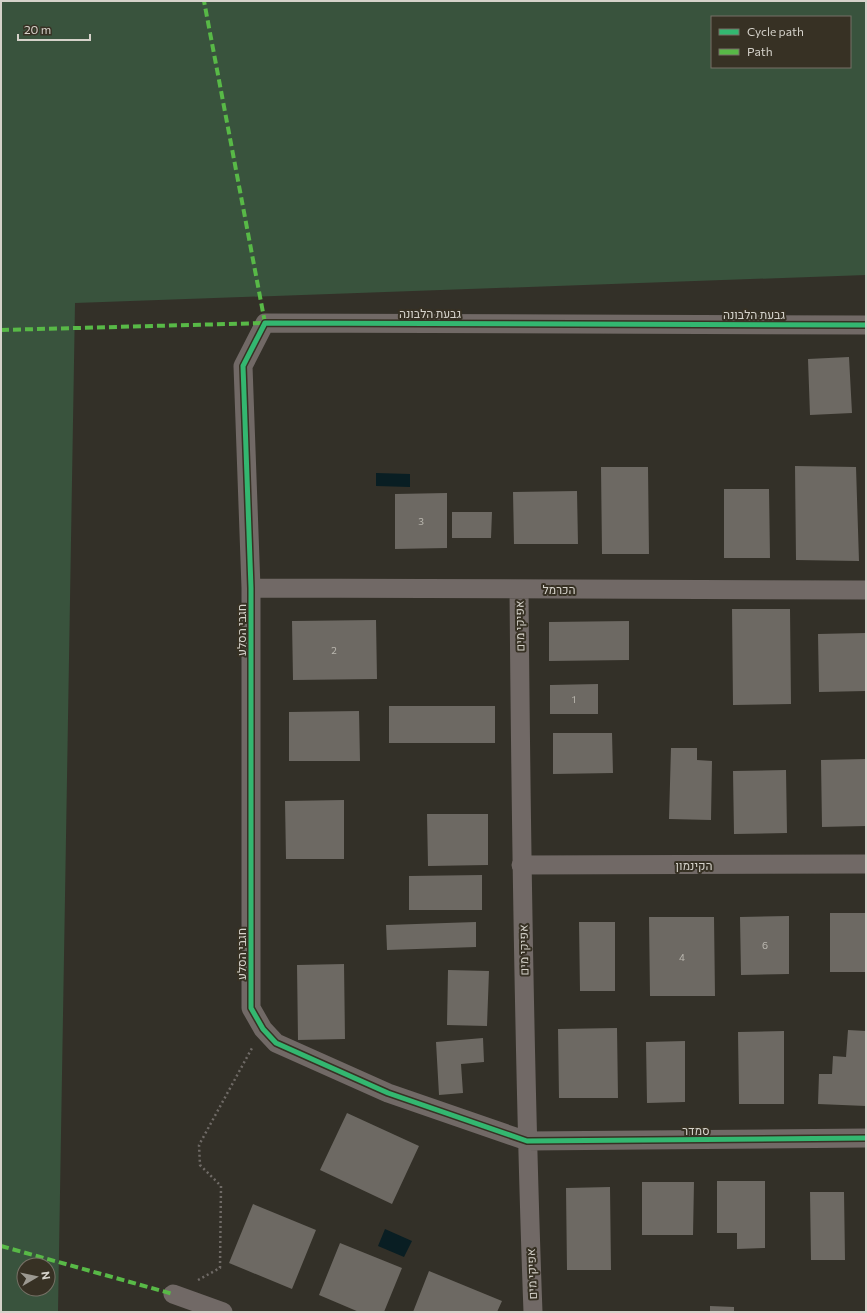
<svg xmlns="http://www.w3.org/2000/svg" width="867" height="1313" font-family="Commissioner,Heebo,sans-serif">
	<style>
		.green { fill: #39533d; fill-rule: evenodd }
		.water { fill: #091e23 }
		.building { fill: #6d6963 }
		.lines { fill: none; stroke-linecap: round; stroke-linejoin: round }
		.path { stroke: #6f6a66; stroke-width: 2.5; stroke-dasharray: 2 3; stroke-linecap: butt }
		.street { stroke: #716966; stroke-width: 19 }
		.quiet { stroke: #58b947; stroke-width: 4; stroke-dasharray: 8 4; stroke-linecap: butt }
		.cycleway-casing { stroke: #373124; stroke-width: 8 }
		.cycleway { stroke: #33b770; stroke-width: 5 }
		.labels { text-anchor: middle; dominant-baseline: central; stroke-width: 4; stroke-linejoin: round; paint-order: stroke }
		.number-label { font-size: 10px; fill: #bbb8b0 }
		.street-label { font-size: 12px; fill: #d5d2ca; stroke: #373124 }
	</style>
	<rect width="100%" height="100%" fill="#333028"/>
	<path class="green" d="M1,1H866V275L75,303L58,1312H1ZM712,17H850V67H712ZM24,1265H48V1289H24Z"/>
	<path class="water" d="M376,473L410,474V487L376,486Z
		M385,1229L412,1241L404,1257L378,1246Z"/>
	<path class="building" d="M849,357L852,413L810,415L808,359Z
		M795,466L856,467L859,561L796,560Z
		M601,467H648L649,554H602Z
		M724,489H769L770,558H724Z
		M577,491L578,544H514L513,492Z
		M447,493V548L395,549V494Z
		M452,512H492L491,538H452Z
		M732,609H790L791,704L733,705Z
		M376,620L377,679L293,680L292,621Z
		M629,621V660L549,661V622Z
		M866,633V691L819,692L818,634Z
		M598,684V714H550V685Z
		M389,706H495V743H389Z
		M359,711L360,761H289V712Z
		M553,733H612L613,773L553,774Z
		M671,748H697V760L712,761L711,820L669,819Z
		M866,759V826L822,827L821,760Z
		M786,770L787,833L734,834L733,771Z
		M344,800V859H286L285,801Z
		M427,814H488V865L428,866Z
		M482,875V910H409V876Z
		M830,913H866V972H830Z
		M789,916V974L741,975L740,917Z
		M649,917H714L715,996H650Z
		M476,922V947L387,950L386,925Z
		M579,922H615V991H580Z
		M344,964L345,1039L298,1040L297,965Z
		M448,970L489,971L487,1026L447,1025Z
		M617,1028L618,1098H559L558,1029Z
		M848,1030L866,1031V1106L818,1104L819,1074H832L833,1056L846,1057Z
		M784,1031V1104H739L738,1032Z
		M483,1038L484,1062L461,1064L463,1093L439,1095L436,1042Z
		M685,1041V1102L647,1103L646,1042Z
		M347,1113L419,1146L392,1204L320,1170Z
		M717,1181H765V1248L737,1249V1233H717Z
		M642,1182H694L693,1235H642Z
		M610,1187L611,1270H567L566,1188Z
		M810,1192H844L845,1260H811Z
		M253,1204L316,1230L292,1289L229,1263Z
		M340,1243L402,1268L384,1312H359L319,1295Z
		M429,1271L502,1301L497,1312H413Z
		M710,1306L734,1307V1312H710Z"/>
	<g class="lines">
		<path class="path" d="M198,1280L220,1268L221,1186L200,1165L199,1145L252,1048"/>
		<path class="street" d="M866,325L265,323L243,366L251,588V1008L263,1029L276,1043L388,1093L527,1141L866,1138
			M251,588L866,590
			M519,589C521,830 524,1071 533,1312
			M521,865L866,864
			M173,1294L223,1312"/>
		<path class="quiet" d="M1,330L265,323L204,1
			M1,1246L173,1294"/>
		<g class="cycleway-casing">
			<path id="cycleway" d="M866,325L265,323L243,366L251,588V1008L263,1029L276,1043L388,1093L527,1141L866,1138"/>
		</g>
		<use href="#cycleway" class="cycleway"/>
	</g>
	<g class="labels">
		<g class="number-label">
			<text x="421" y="521">3</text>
			<text x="334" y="650">2</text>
			<text x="574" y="699">1</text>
			<text x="765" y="945">6</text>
			<text x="682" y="957">4</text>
		</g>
		<g class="street-label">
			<text x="430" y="313">גבעת הלבונה</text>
			<text x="754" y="314">גבעת הלבונה</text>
			<text x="559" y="589">הכרמל</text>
			<text transform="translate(519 626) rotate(-91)">אפיקי מים</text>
			<text transform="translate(241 630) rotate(-90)">חגבי הסלע</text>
			<text x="694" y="865">הקינמון</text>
			<text transform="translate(523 950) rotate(-91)">אפיקי מים</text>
			<text transform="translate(241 954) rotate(-90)">חגבי הסלע</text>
			<text x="696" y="1130">סמדר</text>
			<text transform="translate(531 1274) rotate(-92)">אפיקי מים</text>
		</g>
	</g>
	<rect width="867" height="1313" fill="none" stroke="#d5d2ca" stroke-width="4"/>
	<rect x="711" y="16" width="140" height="52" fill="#373124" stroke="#767166"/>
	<rect x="719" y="29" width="20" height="6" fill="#33b770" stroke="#767166"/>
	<text x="747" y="36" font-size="12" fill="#d5d2ca">Cycle path</text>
	<rect x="719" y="49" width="20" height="6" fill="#58b947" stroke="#767166"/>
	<text x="747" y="56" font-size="12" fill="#d5d2ca">Path</text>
	<g transform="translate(36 1277) rotate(81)"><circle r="19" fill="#373124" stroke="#767166"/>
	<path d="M0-3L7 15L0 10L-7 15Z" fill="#9c9991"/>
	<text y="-6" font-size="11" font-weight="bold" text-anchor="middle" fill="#d5d2ca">N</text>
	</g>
	<path d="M18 34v6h72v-6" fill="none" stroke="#d5d2ca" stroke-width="2"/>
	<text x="24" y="34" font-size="12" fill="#d5d2ca" stroke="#373124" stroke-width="3" paint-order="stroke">20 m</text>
</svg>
